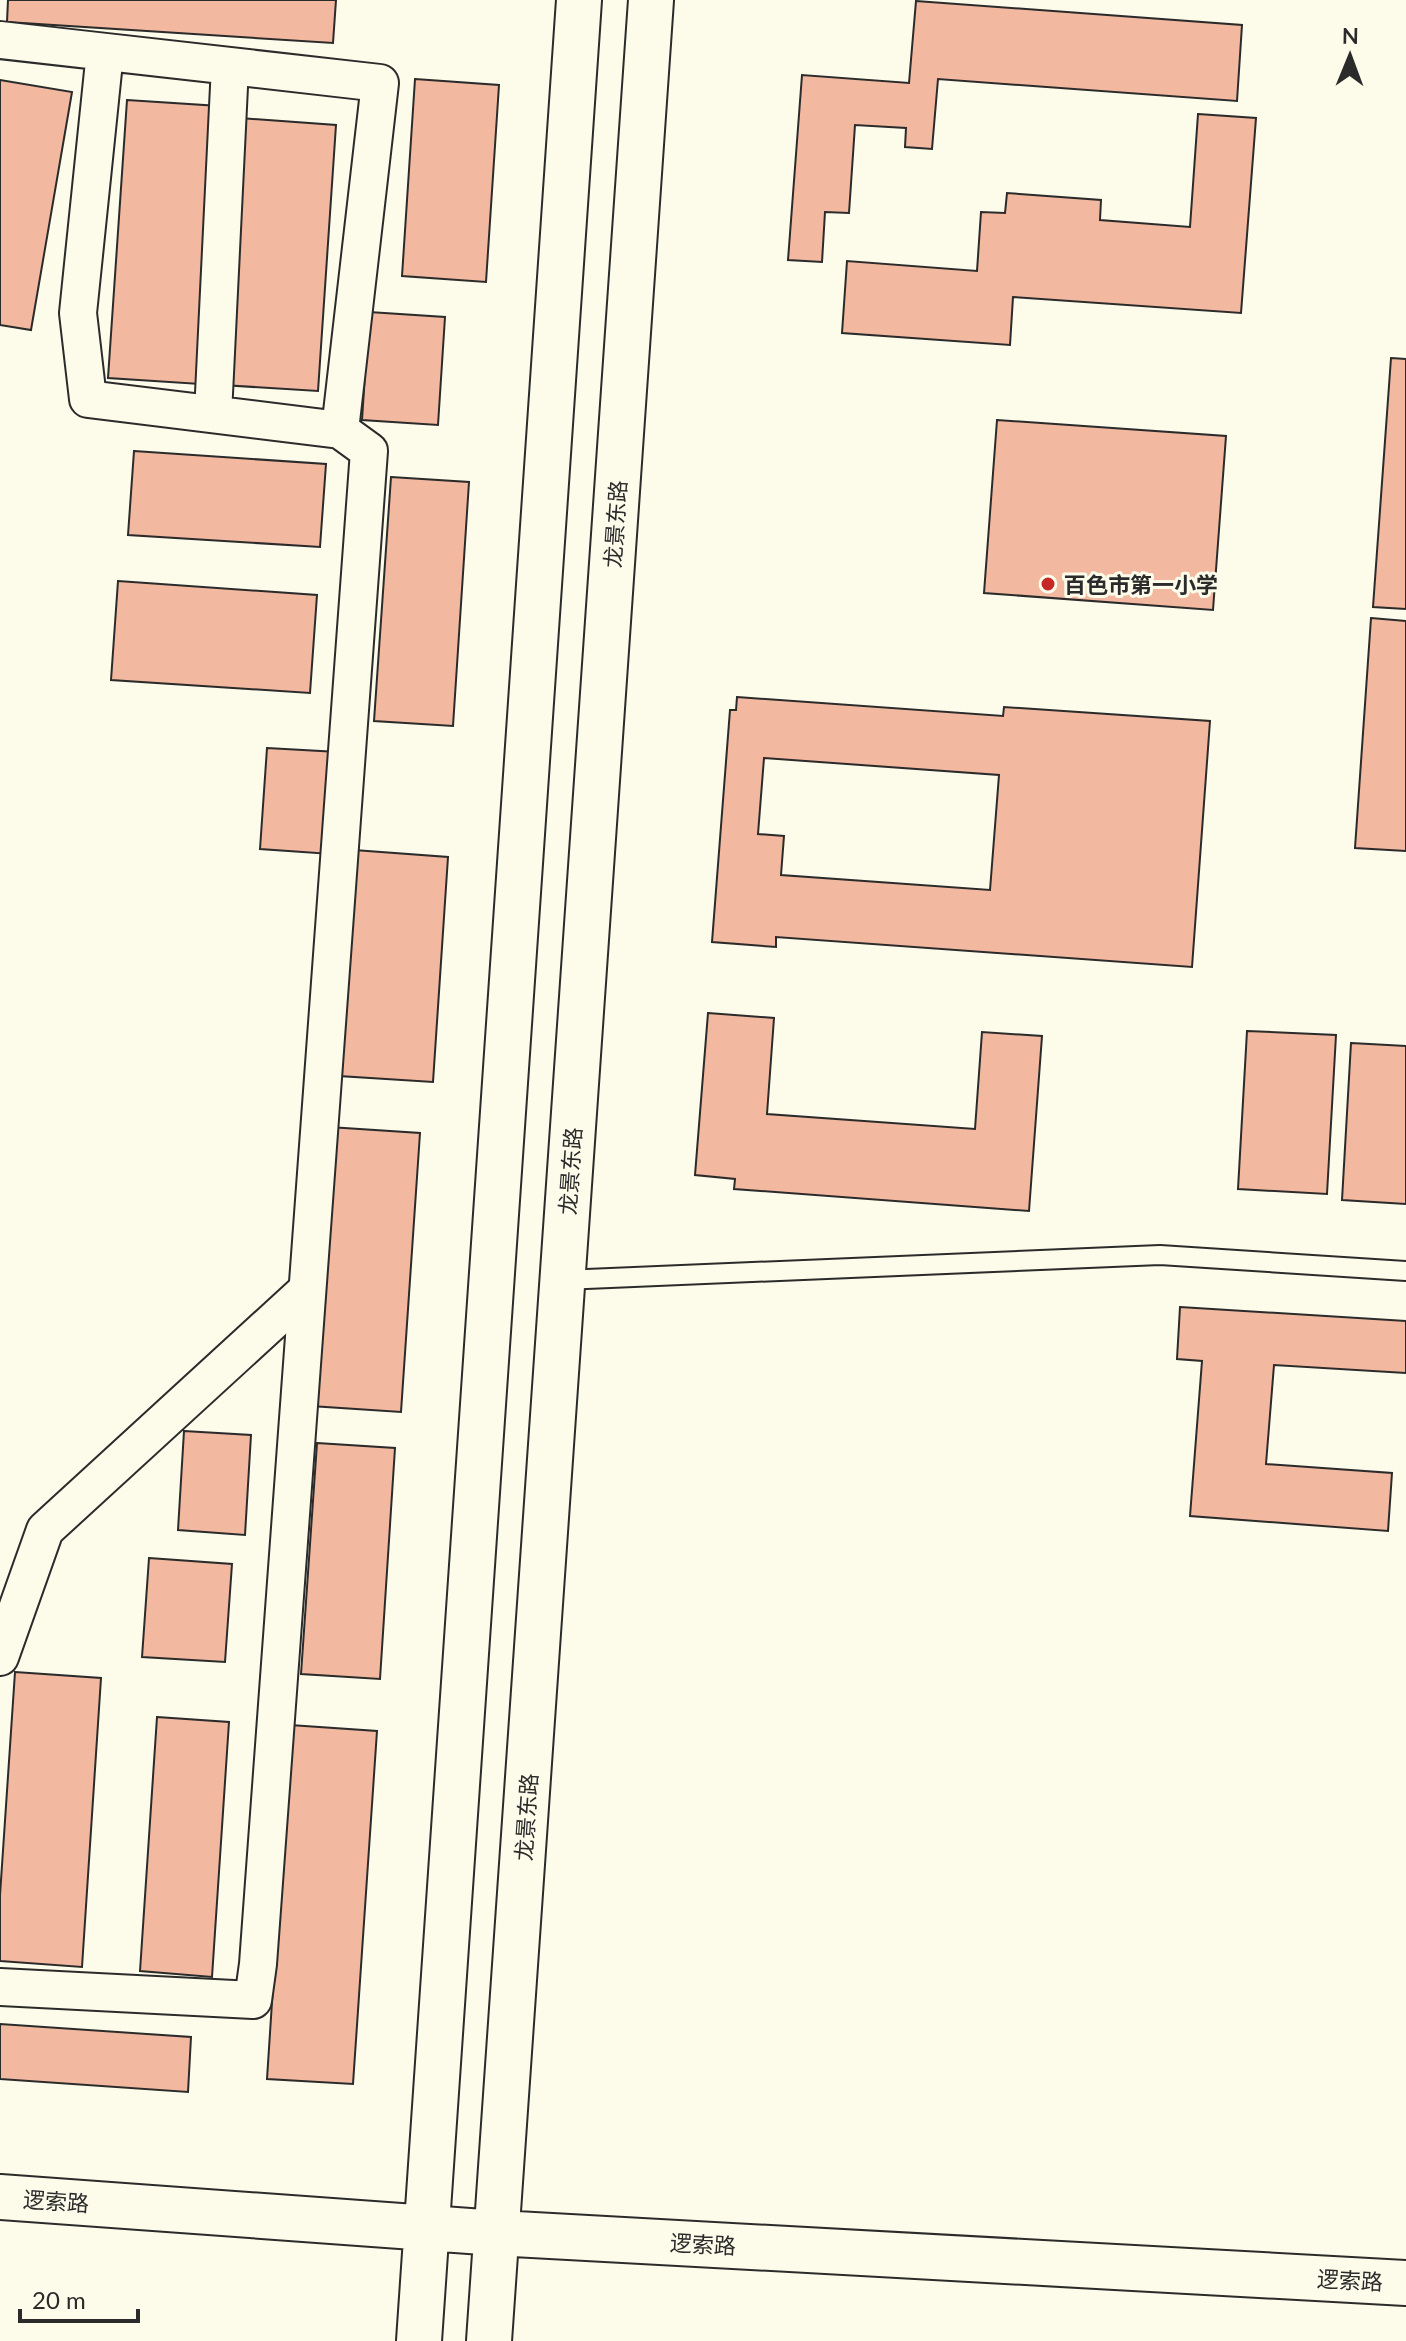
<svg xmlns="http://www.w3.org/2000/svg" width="1406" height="2341" font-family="Lato,'Noto Sans SC',sans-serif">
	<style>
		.building { fill: #f2b8a0; stroke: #2b2b2b; stroke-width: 2; fill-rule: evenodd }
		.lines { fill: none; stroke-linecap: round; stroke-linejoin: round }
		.lane-casing { stroke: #2b2b2b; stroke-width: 22 }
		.street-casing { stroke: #2b2b2b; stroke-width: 40 }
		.secondary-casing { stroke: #2b2b2b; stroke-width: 48 }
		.lane { stroke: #fdfbea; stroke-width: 18 }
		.street { stroke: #fdfbea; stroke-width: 36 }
		.secondary { stroke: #fdfbea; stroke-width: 44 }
		.poi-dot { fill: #c62828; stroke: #fdfbea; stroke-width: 3 }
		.labels { text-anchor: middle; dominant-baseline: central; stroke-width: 6; stroke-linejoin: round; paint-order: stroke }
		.street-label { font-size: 22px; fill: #2b2b2b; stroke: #fdfbea }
		.poi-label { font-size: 22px; font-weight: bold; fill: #2b2b2b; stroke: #fdfbea; text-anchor: start }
	</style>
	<rect width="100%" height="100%" fill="#fdfbea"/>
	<path class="building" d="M8,0H336L333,43L7,22Z
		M916,1L1242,25L1237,101L938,79L932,149L905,147L906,128L855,125L849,213L825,212L822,262L788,260L802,75L909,83Z
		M415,79L499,85L486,282L402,276Z
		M0,80L72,92L31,330L0,325Z
		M127,100L219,106L200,384L108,378Z
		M1198,114L1256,118L1241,313L1013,297L1010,345L842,333L847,261L977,271L981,212L1005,213L1007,193L1101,200L1100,220L1190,227Z
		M240,118L336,125L318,391L222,385Z
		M369,312L445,317L438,425L362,420Z
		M1391,358L1406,359V609L1373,607Z
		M997,420L1226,436L1213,610L984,593Z
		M134,451L326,464L320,547L128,535Z
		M391,477L469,482L453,726L374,721Z
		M118,581L317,595L310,693L111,680Z
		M1371,618L1406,621V851L1355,848Z
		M737,697L1003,716L1004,707L1210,721L1192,967L776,937V947L712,942L730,710H736ZM764,758L999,775L990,890L781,875L784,836L758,834Z
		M267,748L338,752L331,854L260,849Z
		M354,850L448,857L433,1082L339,1076Z
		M708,1013L774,1018L767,1114L975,1129L982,1032L1042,1036L1029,1211L734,1189L735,1179L695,1175Z
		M1247,1031L1336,1035L1327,1194L1238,1189Z
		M1351,1043L1406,1046V1204L1342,1200Z
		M329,1127L420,1133L401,1412L311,1406Z
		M1180,1307L1406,1321V1373L1274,1365L1266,1464L1392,1473L1388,1531L1190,1516L1202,1361L1177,1359Z
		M184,1431L251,1435L245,1535L178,1530Z
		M317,1443L395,1448L380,1679L301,1674Z
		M149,1558L232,1564L225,1662L142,1657Z
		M15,1672L101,1678L82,1967L0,1961V1895Z
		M157,1717L229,1722L212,1977L140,1971Z
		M290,1725L377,1731L353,2084L267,2079Z
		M0,2024L191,2037L188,2092L0,2079Z"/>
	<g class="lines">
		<g class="lane-casing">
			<path id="lane" d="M563,1280L1160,1255L1406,1271"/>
		</g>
		<g class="street-casing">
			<path id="street" d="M0,40L380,83L340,430L369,451L258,1964L253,2000L0,1987
				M105,52L78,313L88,399L340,430
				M213,414L230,66
				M0,1657L45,1530L307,1290"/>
		</g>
		<g class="secondary-casing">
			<path id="secondary" d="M0,2197L497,2233L1406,2283
				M419,2341L579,0
				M489,2341L651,0"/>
		</g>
		<use href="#lane" class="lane"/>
		<use href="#street" class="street"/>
		<use href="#secondary" class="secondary"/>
	</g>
	<circle class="poi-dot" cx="1048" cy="584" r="8"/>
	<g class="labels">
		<g class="street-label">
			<text transform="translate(615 524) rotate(-86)">龙景东路</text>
			<text transform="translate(570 1171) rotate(-86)">龙景东路</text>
			<text transform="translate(526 1817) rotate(-86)">龙景东路</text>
			<text transform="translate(56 2201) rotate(4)">逻索路</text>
			<text transform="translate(703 2244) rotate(3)">逻索路</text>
			<text transform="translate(1350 2280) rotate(3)">逻索路</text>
		</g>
		<g class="poi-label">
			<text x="1064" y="584">百色市第一小学</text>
		</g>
	</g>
	<g transform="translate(1350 56) rotate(1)" stroke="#fdfbea" stroke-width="6" paint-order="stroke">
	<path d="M0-6L14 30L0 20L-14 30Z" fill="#2b2b2b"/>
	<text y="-12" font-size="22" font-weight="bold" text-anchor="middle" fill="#2b2b2b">N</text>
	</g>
	<path d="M20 2309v12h118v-12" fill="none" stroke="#2b2b2b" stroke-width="4"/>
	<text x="32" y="2309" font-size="24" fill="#2b2b2b" stroke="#fdfbea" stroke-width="6" paint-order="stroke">20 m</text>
</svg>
